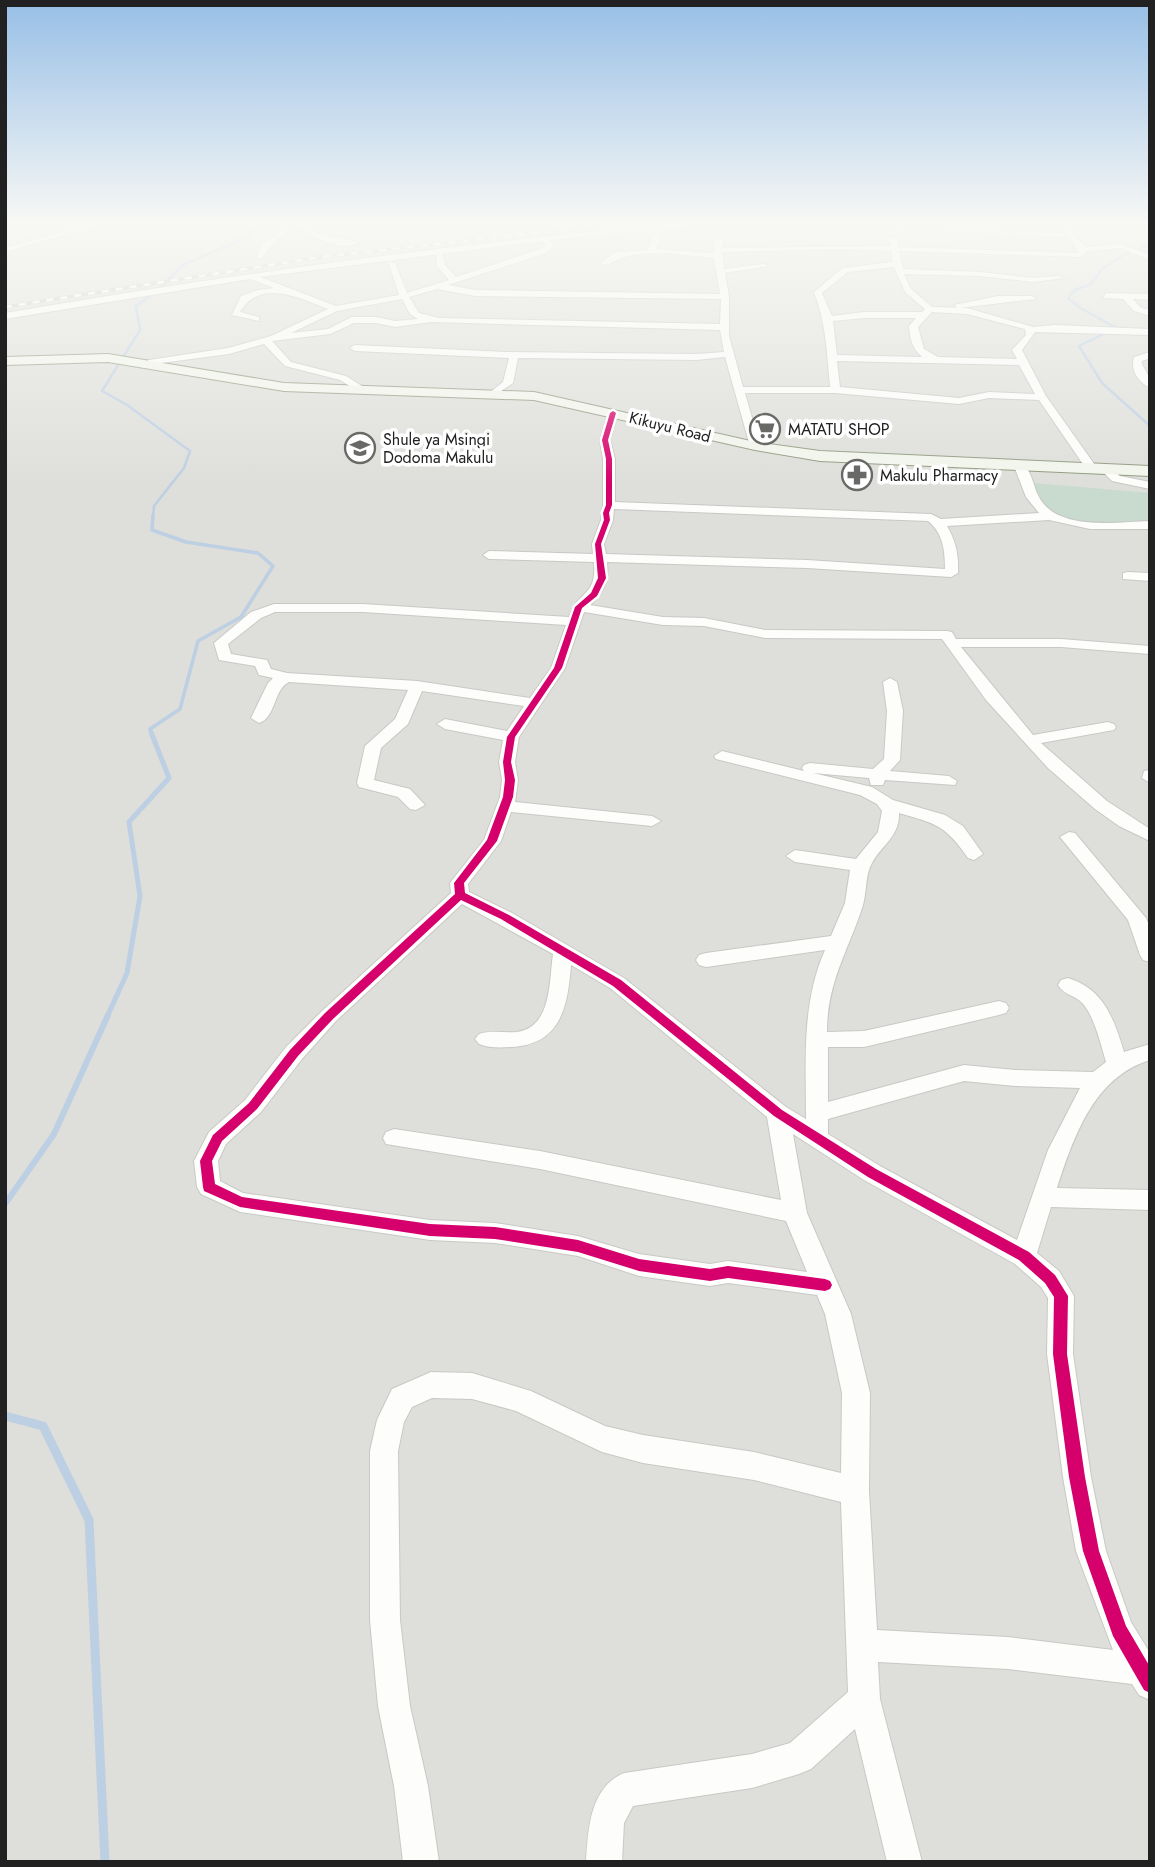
<svg xmlns="http://www.w3.org/2000/svg" width="1155" height="1867" font-family="Jost,sans-serif">
	<style>
		.residential { fill: #dededb }
		.cemetery { fill: #c8dbce }
		.lines { fill: none; stroke-linecap: round; stroke-linejoin: round }
		.stream-far4 { stroke: #bdcfe3; stroke-width: 2.5 }
		.stream-far3 { stroke: #bdcfe3; stroke-width: 3.5 }
		.stream-far2 { stroke: #bdcfe3; stroke-width: 5 }
		.stream-far1 { stroke: #bdcfe3; stroke-width: 6 }
		.stream { stroke: #bdcfe3; stroke-width: 9 }
		.street-casing { stroke: #c8c8c5; stroke-width: 2 }
		.secondary-casing { stroke: #909b80; stroke-width: 2 }
		.street { fill: #fdfdfc; fill-rule: evenodd }
		.secondary { fill: #f2f5ec; fill-rule: evenodd }
		.rail-casing { stroke: #cbcbca; stroke-width: 3.5 }
		.rail { stroke: #fff; stroke-width: 2.5; stroke-dasharray: 7; stroke-linecap: butt }
		.cycleway-casing { stroke: #fff; stroke-width: 5 }
		.cycleway { fill: #d6006c; fill-rule: evenodd }
		.labels { text-anchor: middle; dominant-baseline: central; stroke-width: 7; stroke-linejoin: round; paint-order: stroke }
		.far-street-label { font-size: 16px; fill: #212121; stroke: #fff }
		.far-poi-label { font-size: 16px; fill: #212121; stroke: #fff; text-anchor: start }
	</style>
	<rect width="100%" height="100%" fill="#efefe9"/>
	<path class="residential" d="M5,222H1150V1862H5Z"/>
	<path class="cemetery" d="M1033,483L1150,493V522C1125,523 1062,526 1045,508C1038,501 1035,492 1033,483Z"/>
	<g class="lines">
		<path class="stream-far4" d="M1150,244L1126,254L1102,269L1091,284L1075,290L1068,298L1079,307L1116,328L1079,346L1102,383L1150,426
			M153,517L154,506L184,468L190,451L127,405L102,391L140,330L136,306L157,291L183,265L247,237L264,222"/>
		<path class="stream-far3" d="M152,734L150,729L180,709L198,641L241,617L273,566L258,553L186,542L152,530L153,515"/>
		<path class="stream-far2" d="M107,1017L127,973L140,896L129,822L169,778L151,732"/>
		<path class="stream-far1" d="M5,1204L54,1134L108,1015"/>
		<path class="stream" d="M5,1416L43,1426L89,1520L105,1862"/>
		<g class="street-casing">
			<path id="street" d="M97,222L102,224L5,252V248Z
				M287,222H294C284,238 270,242 263,258H257L261,244L279,233Z
				M296,222H303C319,240 340,235 359,243C340,251 308,238 296,222Z
				M699,222H730L665,229L655,249L714,253L715,240L719,238L723,240L722,248L891,246L889,239L893,237L897,239L898,247L1079,253L1070,237L747,222L1066,233L1057,222H1064L1085,247L1121,244L1150,255V260L1120,248L1087,251L1081,257L899,251L903,269L980,272L1033,278L1060,276L1064,278L1033,282L980,276L904,274L911,289L932,307L967,308L1033,327L1055,325L1150,329V335L1035,332L1022,350L1046,396L1097,468L1087,470L1039,400L989,398L959,404L835,393H745L760,446L755,449L750,446L725,357L696,360L518,358L513,383L494,396L489,393L503,382L509,358L355,351L350,348L355,345L506,352L696,354L724,352L720,330L431,322L395,327L376,323H354L330,334L272,341L291,362L346,376L365,388V392L361,393L340,380L285,366L264,344L229,354L146,365L144,363L149,360L228,348L271,336L328,309C299,298 260,278 240,312L259,317V321L232,315L241,296L258,290L274,288L250,279L5,319V313C236,274 466,241 699,222ZM658,230L647,250L616,252L600,263L607,265C637,246 680,255 714,258L720,294L475,290L448,285L546,253L554,246L550,240ZM543,241L546,245L540,249L456,277L445,265L442,254H436L437,266L449,280L407,293L395,263L388,261L399,295L336,306L260,277ZM841,249L891,251L893,262L843,268L814,292C826,323 827,353 830,387H743L729,336V297L725,273L768,266L764,264L724,269L722,252ZM894,267L905,292L925,309L922,312H864L832,316L822,293L848,272ZM437,289L475,296L721,299L720,324L439,318L419,313L409,297ZM402,299L410,314L418,319L395,321L376,317H352L328,329L291,333L337,311ZM932,312L967,314L1025,329L1026,335L1012,350L1017,359L938,357L924,349L918,327ZM864,318H916L909,326C910,339 912,348 922,357L837,355L833,321ZM837,361L1019,365L1035,394L989,392L959,398L840,387Z
				M1104,222H1138L1135,224Z
				M1106,293L1150,294V300L1133,299L1140,307L1150,310V316L1134,311L1123,299L1103,298Z
				M998,296H1032L1036,299L958,308L954,305Z
				M1150,352V358L1142,361V364L1150,379V388C1138,382 1130,370 1134,357Z
				M613,410L618,413L610,440L615,459V502L931,514L941,519L1039,513L1026,497L1014,466L1020,463C1031,467 1033,485 1038,495C1055,532 1117,522 1150,521V529H1090L1049,520L947,526C956,541 959,556 958,573L951,577L807,568L607,562C609,581 604,592 590,605L663,617L704,618L765,630L947,631L952,632L956,639H1061L1150,646V654L1061,647H961L1033,735L1108,722L1114,724L1116,727L1114,730L1041,743L1107,801L1150,829V841L1119,826L1095,809L1048,768L986,700L942,639L765,638L704,626L663,625L584,612L565,668L519,737L515,762L518,780L515,802L652,816L661,821L652,826L511,812L501,841L468,884L469,892L512,913L624,978L786,1107L806,1119C806,1062 801,1004 825,950L706,967L699,965L696,960L699,955L706,953L831,936L845,903L850,870L795,862L786,856L795,850L856,859L878,832L882,811L877,804L860,795L716,759L714,756L722,751L804,771L802,768L804,765L810,763L873,769L884,759L887,711L883,682L890,678L897,682L903,711L900,760L890,771L949,776L957,781L955,785L885,780L883,785H871L869,778L813,773L872,787L893,800L945,815L963,826L983,854L974,860L968,858C945,825 937,824 899,813C900,836 882,845 872,863C865,875 867,891 863,905C849,950 827,981 827,1032L864,1031L999,1001L1006,1003L1009,1008L1006,1013L999,1015L864,1047H828V1102L964,1065L1015,1070L1093,1072L1106,1062C1101,1045 1093,1011 1080,1001C1073,995 1063,994 1058,985L1061,980L1068,978C1104,989 1114,1019 1124,1052L1150,1044V1060C1094,1077 1074,1136 1057,1188L1150,1190V1210L1051,1207L1037,1253L1059,1271L1074,1296L1073,1354L1091,1477L1106,1551L1131,1622L1150,1653V1700L1139,1695L1132,1684L1008,1669L878,1662L880,1699L922,1862H887L855,1729L811,1769L799,1774L752,1788L633,1806L624,1823L622,1862H586C588,1829 590,1787 624,1773L752,1754L790,1743L848,1692L841,1502L754,1480L643,1463L602,1452L516,1411L472,1399L432,1398L412,1407L404,1422L398,1451L400,1620L410,1706L428,1786L439,1862H403L394,1786L378,1706L370,1620V1451L377,1420L392,1389L431,1372L472,1373L531,1391L605,1426L643,1435L754,1452L841,1473L842,1393L825,1314L817,1295L728,1283L710,1286L639,1276L578,1256L495,1243L430,1240L240,1212L201,1194L197,1187L194,1161L209,1132L245,1100L286,1047L322,1011L451,893L450,883L484,840L500,797L502,780L499,762L503,740L445,729L437,724L445,719L507,731L524,706L422,691L408,724L381,748L374,780L410,789L425,805L416,810L410,809L398,797L359,787L357,783L365,746L395,719L408,690L289,682C273,690 276,718 259,723L251,718L268,683L273,678L259,675L255,666L219,660L214,643L251,612L274,604H363L569,617C578,590 597,597 594,562L489,559L483,555L489,551L593,554L592,544L601,520L603,505V459L600,440L608,413ZM614,509L928,521C943,533 945,551 945,569L807,560L606,554L604,544L613,520ZM275,612H363L566,625L551,668L530,698L417,681L287,673L271,669L267,660L231,654L228,644L261,618ZM462,904L553,954C549,981 552,1027 517,1032C504,1033 491,1030 479,1034L475,1039L479,1044C489,1048 500,1048 511,1047C561,1045 568,1006 571,965L610,988L767,1117L781,1200L540,1151L394,1129L386,1132L383,1138L386,1144L540,1169L786,1221L807,1272L728,1261L710,1264L639,1254L578,1236L495,1223L430,1220L243,1193L220,1181L218,1161L226,1144L261,1112L302,1059L336,1021ZM964,1081L1015,1086L1080,1088L1048,1150L1017,1240L880,1166L828,1134V1119ZM793,1134L864,1180L1015,1264L1041,1287L1048,1298L1047,1354L1063,1477L1076,1551L1113,1650L1008,1637L877,1630L869,1491L870,1393L851,1314L807,1213Z
				M1106,466L1120,476L1150,482V489L1112,481L1100,469Z
				M1128,572L1150,573V581L1123,579V573Z
				M1150,770V783L1142,778L1144,771Z
				M1069,832L1075,833L1146,918L1150,927V962L1143,960L1140,955L1128,920L1060,837Z"/>
		</g>
		<g class="secondary-casing">
			<path id="secondary" d="M108,354L284,383L534,392L755,442L820,451L1150,466V476L820,461L755,450L534,400L284,391L108,362L5,365V357Z"/>
		</g>
		<use href="#street" class="street"/>
		<use href="#secondary" class="secondary"/>
		<g class="rail-casing">
			<path id="rail" d="M5,307L321,257L639,222"/>
		</g>
		<use href="#rail" class="rail"/>
		<g class="cycleway-casing">
			<path id="cycleway" d="M613,411L616,413L608,440L612,459V505L609,513L610,520L601,544L606,578L597,596L582,608L562,668L515,737L511,762L515,780L513,797L497,841L464,883L465,893L509,915L621,980L782,1110L876,1169L1029,1252L1055,1275L1068,1296L1067,1354L1085,1477L1099,1551L1126,1626L1150,1667V1693L1144,1690L1113,1636L1083,1551L1069,1477L1053,1354L1054,1297L1045,1283L1019,1260L868,1177L774,1116L613,986L501,919L461,900L333,1019L298,1056L257,1109L222,1141L212,1161L215,1184L242,1197L430,1224L495,1227L578,1240L639,1259L710,1269L728,1266L825,1279L830,1281L832,1285L830,1289L825,1291L728,1278L710,1281L639,1271L578,1252L495,1239L430,1236L240,1207L204,1191L203,1187L200,1161L213,1135L249,1103L290,1050L325,1013L455,894L454,883L487,840L503,797L505,780L503,762L507,737L554,668L575,607L591,593L598,578L595,544L604,520L603,513L606,505V459L602,440L610,413Z"/>
		</g>
		<use href="#cycleway" class="cycleway"/>
	</g>
	<linearGradient id="sky" x2="0" y2="1"><stop stop-color="#97bfe6"/><stop offset="0.46" stop-color="#f8f8f5"/><stop offset="1" stop-color="#f8f8f5" stop-opacity="0"/></linearGradient>
	<rect width="1155" height="484" fill="url(#sky)"/>
	<defs>
		<g id="supermarket-ring" transform="scale(1.575)"><circle r="9.5" fill="#fff" stroke="#696967" stroke-width="1.5"/><path d="M-6-5.5h2.5l.6 2H6L4.5 2H-2.5L-4.4-4H-6ZM-1.5 3.2a1.3 1.3 0 1 0 .1 0ZM3 3.2a1.3 1.3 0 1 0 .1 0Z" fill="#696967"/></g>
		<g id="school-ring" transform="scale(1.575)"><circle r="9.5" fill="#fff" stroke="#696967" stroke-width="1.5"/><path d="M0-5L7-2L0 1L-7-2ZM-4 1L0 2.5L4 1V4Q0 6-4 4Z" fill="#696967"/></g>
		<g id="pharmacy-ring" transform="scale(1.575)"><circle r="9.5" fill="#fff" stroke="#696967" stroke-width="1.5"/><path d="M-2-6h4v4h4v4h-4v4h-4v-4h-4v-4h4Z" fill="#696967"/></g>
	</defs>
	<g fill-rule="evenodd">
		<use href="#supermarket-ring" x="765" y="429"/>
		<use href="#school-ring" x="360" y="448"/>
		<use href="#pharmacy-ring" x="857" y="475"/>
	</g>
	<g class="labels">
		<g class="far-street-label">
			<text transform="translate(670 427) rotate(14)">Kikuyu Road</text>
		</g>
		<g class="far-poi-label">
			<text x="788" y="429">MATATU SHOP</text>
			<text x="383" y="439">Shule ya Msingi<tspan x="383" dy="18">Dodoma Makulu</tspan></text>
			<text x="880" y="475">Makulu Pharmacy</text>
		</g>
	</g>
	<rect width="1155" height="1867" fill="none" stroke="#212121" stroke-width="14"/>
</svg>
